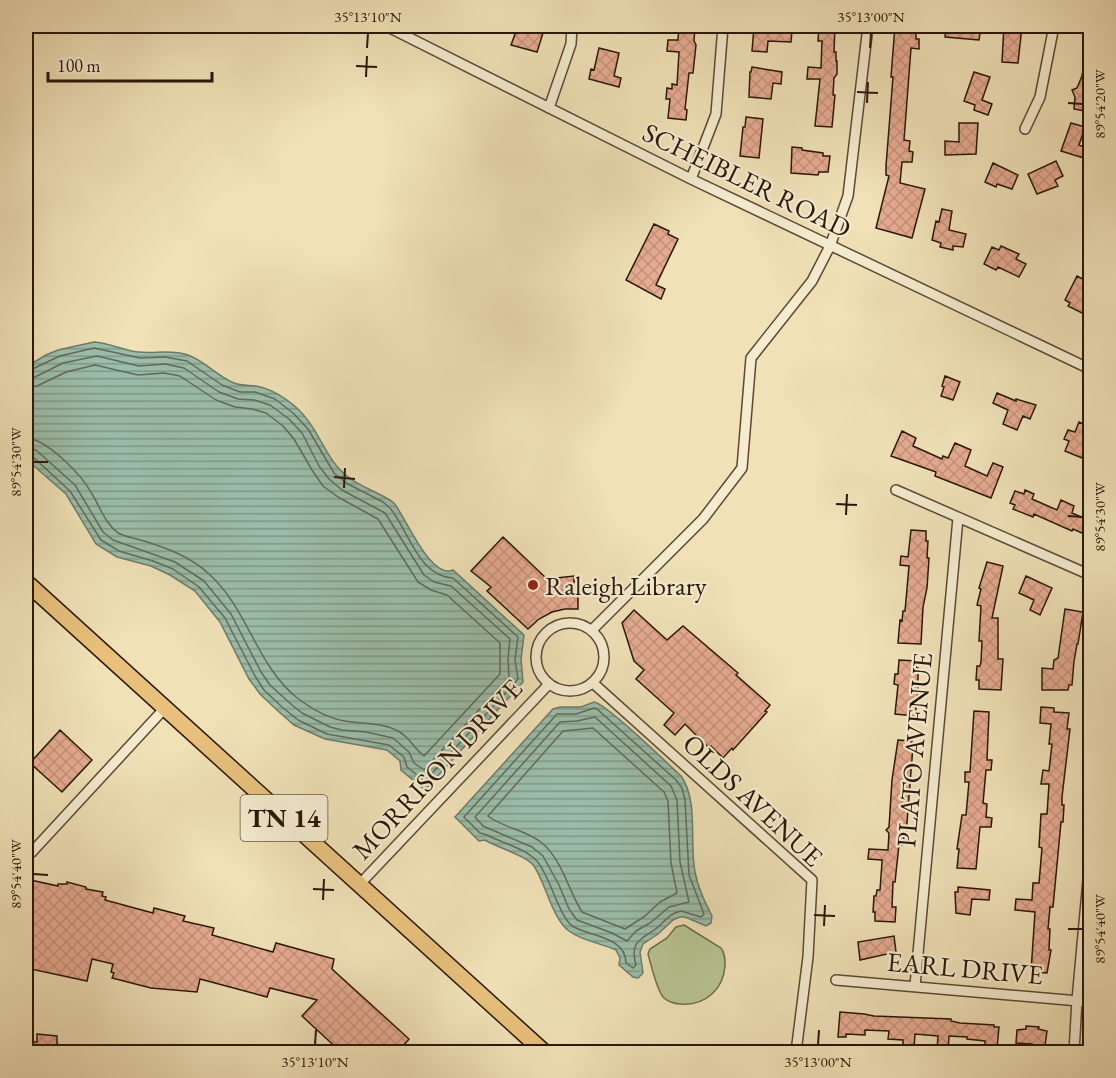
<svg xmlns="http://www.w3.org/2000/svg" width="1116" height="1078" font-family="'EB Garamond',serif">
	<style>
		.pitch { fill: #b6c391; stroke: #706c4d; stroke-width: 1.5 }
		.water { fill: url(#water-rules); stroke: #6d7b6a; stroke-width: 1.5 }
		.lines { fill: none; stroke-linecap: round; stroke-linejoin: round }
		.shore { stroke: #626a5a; stroke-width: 1.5 }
		.building { fill: url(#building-cross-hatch); stroke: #291609; stroke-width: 1.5 }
		.street-casing { stroke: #5b4934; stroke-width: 12 }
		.primary-casing { stroke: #291609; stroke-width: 18 }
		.street { stroke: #f5ecd0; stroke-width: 9 }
		.primary { stroke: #e8c07c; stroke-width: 15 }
		.ticks { fill: none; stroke: #291609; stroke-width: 2 }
		.poi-dot { fill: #8f2418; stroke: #f5ecd0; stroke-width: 2 }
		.labels { text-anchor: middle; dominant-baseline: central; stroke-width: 4.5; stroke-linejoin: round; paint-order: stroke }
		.shield { fill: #f5ecd0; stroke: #665645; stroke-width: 1.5 }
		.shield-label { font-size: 26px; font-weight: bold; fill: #291609 }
		.street-label { font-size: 27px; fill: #291609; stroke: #f5ecd0 }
		.poi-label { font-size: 27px; fill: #291609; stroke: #f5ecd0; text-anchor: start }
		.neatline { fill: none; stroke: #291609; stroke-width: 2 }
		.ticks-label { font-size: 15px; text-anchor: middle; fill: #291609 }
	</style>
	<defs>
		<pattern id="water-rules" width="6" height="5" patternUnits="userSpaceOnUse" patternTransform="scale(1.5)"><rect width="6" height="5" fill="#9bbeaa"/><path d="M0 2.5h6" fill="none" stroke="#7e9989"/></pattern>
		<pattern id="building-cross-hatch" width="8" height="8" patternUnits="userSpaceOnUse" patternTransform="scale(1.5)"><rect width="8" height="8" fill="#e6ab91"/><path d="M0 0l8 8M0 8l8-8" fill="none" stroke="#c5927c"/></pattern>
	</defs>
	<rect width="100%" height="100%" fill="#f0e1b7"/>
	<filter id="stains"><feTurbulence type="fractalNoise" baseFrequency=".00333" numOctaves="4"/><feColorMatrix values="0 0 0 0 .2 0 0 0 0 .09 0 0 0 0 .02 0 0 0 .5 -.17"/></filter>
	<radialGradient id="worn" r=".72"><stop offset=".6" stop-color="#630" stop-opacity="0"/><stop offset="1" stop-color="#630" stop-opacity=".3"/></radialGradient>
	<path class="pitch" d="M684,925L721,948C725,953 725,959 725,965C724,989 705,1006 681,1004C676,1004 668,1002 664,998C657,992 651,964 648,954L650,949L667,938L676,927Z"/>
	<path class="water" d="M94,342C109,343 123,350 138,352C155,354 171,349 188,355C205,361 217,376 234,383C242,386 248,385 256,386C273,389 287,399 299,410C320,430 325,459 347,476C361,488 380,492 394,503C406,518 431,580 453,570L524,635L521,659L523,682L425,790L401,770L400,761L387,750L325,739L294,725L278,711L260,694L249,679L220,622L195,591L170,575L151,566L117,557L96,544L66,494L26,459V367L46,355L58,350Z
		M594,702C607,704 667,763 681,776C699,801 689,843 695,872C698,888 705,902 712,916L711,923L706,926L685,917H680L673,920L658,934L643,944L640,952L643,973L638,978L633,977L619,965L620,958L616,950C601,943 582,941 569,931C552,918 546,884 534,866C525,855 498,848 485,840L479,841L455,817L553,709L560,707H581Z"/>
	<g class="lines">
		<path class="shore" d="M26,372L60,356L94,348L140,358L165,357L187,361L222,385L240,392H255L275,399L293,413L308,429L334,473L346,483L383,502L390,508C409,531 418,576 453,578L518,637L515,659L518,679L426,780H423L407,767L404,757L389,745L327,734L298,720L282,707L264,690L255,676L225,618L199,587L173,569L153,561L119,551L101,540L70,491L32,456L26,454
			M26,379L33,378L63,363L97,356L139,366L165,364L184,368L219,392L238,399L254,400L270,405L289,419L302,433L319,466L329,479L342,490L385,513L424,575L434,582L451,586L510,639L508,658L509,677L424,770L414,763L409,752L393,738L366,732L342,730L330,727L302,713L292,705L270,685L261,672L231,614L204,581L175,562L113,540L103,532L75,485L36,450L26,447
			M26,388L37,386L66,372L95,365L138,375L164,373L180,376L216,400L235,407L252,409L266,413L283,426L294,439L312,470L323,486L338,497L378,519L418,582L431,590L447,595L500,643V674L424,756C414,749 410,736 394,729C379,722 361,724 345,721C327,718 310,708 296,697C256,664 248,609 209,574C191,557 167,548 144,541C135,538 126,537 118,533C105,523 100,507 92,494C82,475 47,439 26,438
			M594,708L597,709L676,780L682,788L685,800L689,875L704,914L701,917L681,911C670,913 666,920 658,927C642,940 629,940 636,965L633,968L626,963C626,937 592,937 574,927C559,919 550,874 536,860C524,848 502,843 487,835L480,833L464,817L557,714H576Z
			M595,717L671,786L677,800L680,862L689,902L669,907L650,923L636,931L627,941L612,933L577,920L569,909L559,885L543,856L532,847L483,826L475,817L560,722L577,721Z
			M593,728L664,792L668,801L671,863L677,893L660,902L645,916L625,929L582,912C568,890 563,861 542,843C527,830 503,828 488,816L563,731Z"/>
	</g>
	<path class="building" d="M518,26H532L544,30L537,52L511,45Z
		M679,26H695L694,41L696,45L693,73H689L685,109L687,110L686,120L668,118L670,99H666L667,88L672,89V84L677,85L679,52L667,51L668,40H678Z
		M819,26H835L834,52H836V61H837V74L834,78L833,95H835L832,127L815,126L820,79H807L808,67L821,68L822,41H818Z
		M895,26H914V29H916V39H919V49L911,48L904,140L910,141L909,151L913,152L912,162H902L900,183L925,189L912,238L876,228L889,176L886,175V166L893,77H891Z
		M946,26H981L979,40L945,37Z
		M1004,26H1022L1018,63L1002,62Z
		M754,27L792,31L791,42L768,41L767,52L752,51Z
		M599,48L619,53L614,76L621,78L619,87L589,79L591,69L594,70Z
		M1086,52L1090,53V112L1074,109L1075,97L1072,90L1077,88L1082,76Z
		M752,67L782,72L781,84L773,83L771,99L749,97L750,72H751Z
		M974,72L990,77L982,100L992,104L988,115L974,110L975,105L964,101Z
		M746,117L763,119L759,158L740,156L743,127H745Z
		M959,123H978L976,154L945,155V141L959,142Z
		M1071,123L1085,127L1079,145L1090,149V160L1061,151Z
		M792,147L802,148V150L823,153V156H830L828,172H819L818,175L791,173Z
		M1056,161L1063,176L1055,180L1058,186L1037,194L1028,174Z
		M993,163L1018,175L1012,189L997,184L996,187L985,182Z
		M942,209L952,211L949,230L966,234L963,247L953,246V250L940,247L941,243L932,240L936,221L939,222Z
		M654,224L669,231L668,234L678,239L656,285L665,289L661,299L626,280Z
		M1001,246L1019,254L1016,259L1026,264L1019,277L998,267L996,270L984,264L992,247L999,250Z
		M1077,276L1090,283V317L1068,306L1070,303L1065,300Z
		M945,376L960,382L953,400L941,396L944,387L942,386Z
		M997,393L1016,401V399L1036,405L1030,419L1023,416L1017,430L1003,424L1008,410L993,403Z
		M1079,422L1090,427V437L1082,458L1065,451L1069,441L1064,439L1068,430L1075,432Z
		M902,431L916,438L913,446L942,459L943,456L948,458L955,443L971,450L965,466L987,476L993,463L1003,467L991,498L935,476L936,472L891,456Z
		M1025,490L1034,494L1032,499L1057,510L1061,500L1074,506L1072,513L1088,520L1082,533L1073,529L1072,531L1034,514L1033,517L1013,509L1015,505L1010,503L1015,491L1024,494Z
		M911,530L926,531V541H928L927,558H929L927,588L923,607L921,644L898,643L900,620L902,621L903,611H905L909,566L900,565L901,556L908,557Z
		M503,537L547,579L574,576V582H578V609H565L552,612L539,619L528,629L487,591L491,587L471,571Z
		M987,562L1003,566L992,618H998V659H1003L1001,690L979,689V680H976L977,666H980L981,662L982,641H979L981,606L977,605L981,589L979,588Z
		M1026,576L1052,588L1040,615L1030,610L1034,600L1019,593Z
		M1065,609L1083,612L1078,644H1077L1074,661L1072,685H1069L1068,690H1042V668L1053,669L1054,660L1058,658Z
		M634,610L667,640L683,626L738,673L736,675L770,705L765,711L767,712L733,750L732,748L723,758L711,746L709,748L685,724L675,735L664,725L674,713L636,679L644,670L634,661L622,623Z
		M899,660L916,661V668H918V691L915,716L895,714L898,685L894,684L895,674H898Z
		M1041,707L1054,708V712L1069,713L1067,729H1070L1062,797V805H1064L1063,822H1061L1053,907H1050L1048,929H1050L1049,950H1051L1047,973L1031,972L1035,912L1015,910L1016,899L1032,900L1033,883H1039L1042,848L1039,847L1041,814H1047L1049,784H1041L1043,770L1049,771L1052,744H1049L1051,724L1040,723Z
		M974,711L989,712L987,760H992L991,770H986L983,803L987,804L986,817L992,818L991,827H980L976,869L957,868L959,849H957L962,815H966L969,782H965V772H970Z
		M60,730L92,760L62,792L30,763Z
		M898,740L912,741L911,746H913L906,835H904L903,845H899L895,882H893L892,907H896L895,922L875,921V912H873L874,896H876L877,890H880L882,862V860L868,859L869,849L888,850L889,833L886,830L889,827L892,780Z
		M26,879L58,886V884H67V882L86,887V889L103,892L102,896L106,897L105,900L153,913L154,908L185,916L183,921L214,928L212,935L273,952L276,943L334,959L332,969L409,1039L397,1053H342L302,1016L317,1000L270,988L267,997L200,979L197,992L151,988L112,978L114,973L111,972L113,964L92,959L87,981L26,968Z
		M958,887L990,890L989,900L972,899L970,915L956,913L955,892H958Z
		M894,936L896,952L860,960L858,942Z
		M840,1012L864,1014L874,1016L951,1019V1021L960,1023L994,1025V1027H999L997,1049L985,1048V1041L967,1039V1037L949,1036L948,1051L937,1050L938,1036L915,1034L914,1048L903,1047V1040L888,1039L889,1031L865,1030V1035L846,1034V1037H838Z
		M1026,1026L1039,1027L1038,1029L1047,1031L1044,1053H1033L1034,1046L1032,1044L1016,1043L1017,1030L1026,1029Z
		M37,1034L57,1036V1044L60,1045V1053H31V1042H37Z"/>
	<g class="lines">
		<g class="street-casing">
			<path id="street" d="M386,26L691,179L1090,369
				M549,108L571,44L572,26
				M1025,129L1040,97L1054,26
				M691,179L716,114L723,26
				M896,490L1090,575
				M536 657a34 34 0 1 1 68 0a34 34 0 1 1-68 0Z
				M592,630L703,519L742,468L751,358L812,281L830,246L848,196L868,26
				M593,683L812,880L808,957L796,1052
				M26,854L32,852L164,709
				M359,885L549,684
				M836,980L1090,1002
				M915,986L958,518
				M1074,1052L1077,1000L1090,858"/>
		</g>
		<g class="primary-casing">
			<path id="primary" d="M26,582L544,1052"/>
		</g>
		<use href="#street" class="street"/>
		<use href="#primary" class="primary"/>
	</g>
	<path class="ticks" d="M367,48L368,33M870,48L871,33M356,66L377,67M366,77L367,56M857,92L878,93M867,103L868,82M1068,103L1083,104M33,462H48M334,477L355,479M344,488L345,468M836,504L857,505M846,515L847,494M1068,516L1083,517M33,874L48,875M313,889L334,890M323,900L324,879M814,915L835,916M824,926L825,905M1068,929H1083M315,1045L316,1030M818,1045L819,1030"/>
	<circle class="poi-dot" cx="533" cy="585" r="6"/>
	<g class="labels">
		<rect class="shield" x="240.5" y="795" width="87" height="46" rx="4.5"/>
		<g class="shield-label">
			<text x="284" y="818">TN 14</text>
		</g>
		<g class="street-label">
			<text transform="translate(747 180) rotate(26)">SCHEIBLER ROAD</text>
			<text transform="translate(914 750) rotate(-85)">PLATO AVENUE</text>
			<text transform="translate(437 769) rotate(-47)">MORRISON DRIVE</text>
			<text transform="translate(753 800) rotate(43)">OLDS AVENUE</text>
			<text transform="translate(965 968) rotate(5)">EARL DRIVE</text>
		</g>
		<g class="poi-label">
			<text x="545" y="585">Raleigh Library</text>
		</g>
	</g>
	<rect width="1116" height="1078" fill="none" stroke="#f0e1b7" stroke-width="66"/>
	<path d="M48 72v9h164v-9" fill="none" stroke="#291609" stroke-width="3"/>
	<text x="57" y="72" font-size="18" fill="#291609" stroke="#f5ecd0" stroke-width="4.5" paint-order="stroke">100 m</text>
	<rect x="33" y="33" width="1050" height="1012" class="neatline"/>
	<g class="ticks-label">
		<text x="368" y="22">35°13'10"N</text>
		<text x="871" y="22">35°13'00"N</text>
		<text transform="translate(1100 104) rotate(-90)" y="5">89°54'20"W</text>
		<text transform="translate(16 462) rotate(-90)" y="5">89°54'30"W</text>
		<text transform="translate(1100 517) rotate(-90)" y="5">89°54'30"W</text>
		<text transform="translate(16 874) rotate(-90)" y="5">89°54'40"W</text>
		<text transform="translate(1100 929) rotate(-90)" y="5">89°54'40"W</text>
		<text x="315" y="1067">35°13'10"N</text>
		<text x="818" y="1067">35°13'00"N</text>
	</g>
	<rect width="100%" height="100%" filter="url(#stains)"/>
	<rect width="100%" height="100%" fill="url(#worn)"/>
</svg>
